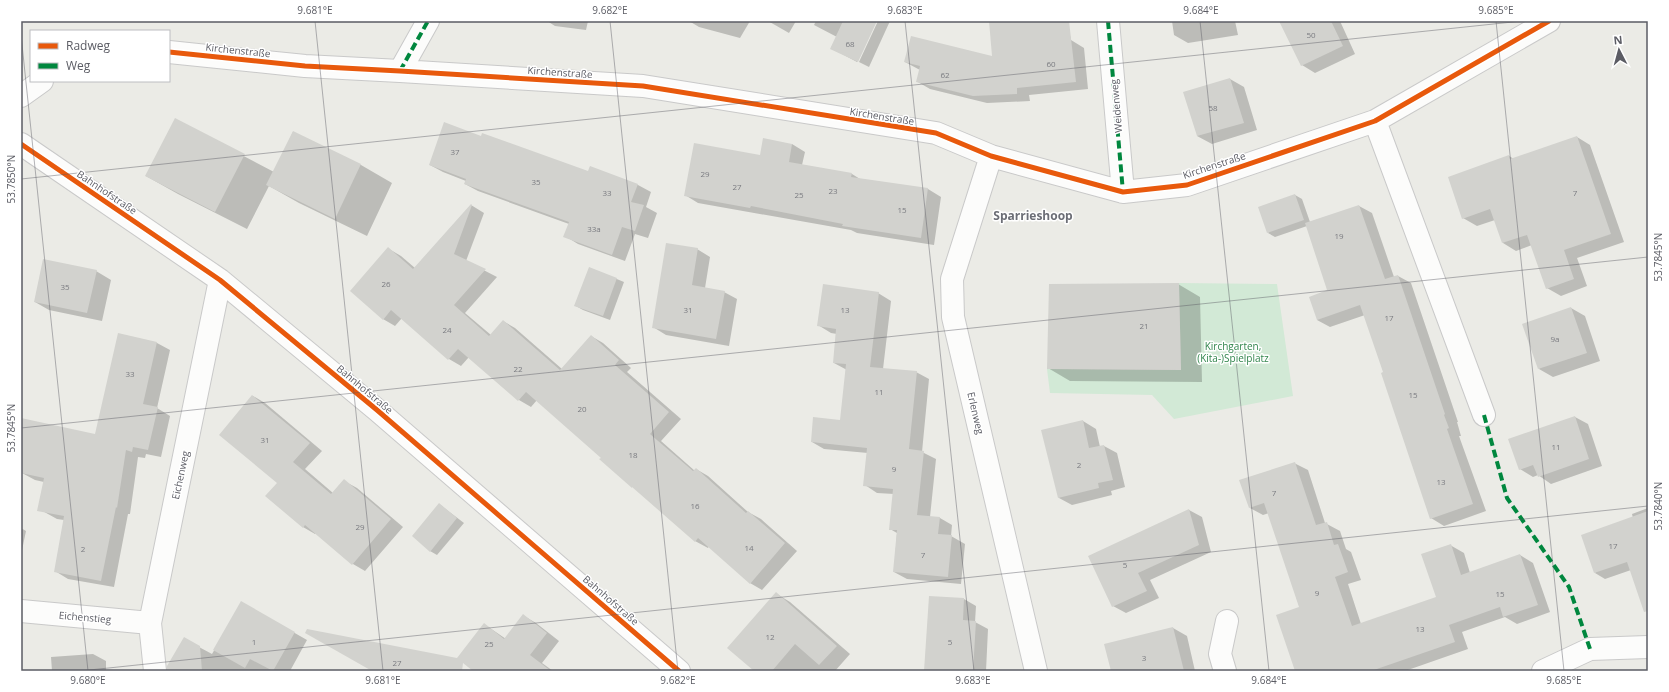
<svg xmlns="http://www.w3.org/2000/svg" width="1669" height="692" font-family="'Open Sans',sans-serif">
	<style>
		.green { fill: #d2e9d6 }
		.shadow { fill: #0003 }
		.building { fill: #d2d2ce }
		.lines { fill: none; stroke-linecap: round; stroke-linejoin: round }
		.minor-casing { stroke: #c9c9c9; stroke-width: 24 }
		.minor { stroke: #fcfcfb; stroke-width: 22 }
		.quiet { stroke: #00873e; stroke-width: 4; stroke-dasharray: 8 4; stroke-linecap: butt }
		.cycleway-casing { stroke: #fff; stroke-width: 8 }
		.cycleway { stroke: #e8590c; stroke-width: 5 }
		.ticks { fill: none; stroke: #5b5c64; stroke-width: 1; stroke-opacity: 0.45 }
		.labels { text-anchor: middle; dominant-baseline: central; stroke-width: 3; stroke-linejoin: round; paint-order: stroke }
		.number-label { font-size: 8px; fill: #7a7b80 }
		.street-label { font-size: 10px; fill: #5b5c64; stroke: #fff }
		.park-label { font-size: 10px; fill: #31854c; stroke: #fff }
		.quarter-label { font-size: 12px; font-weight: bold; fill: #6c6e76; stroke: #fff }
		.neatline { fill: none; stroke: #5b5c64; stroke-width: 1.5 }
		.ticks-label { font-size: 10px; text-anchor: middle; fill: #5b5c64 }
	</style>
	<rect width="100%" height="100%" fill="#ebebe6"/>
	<path class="green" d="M1179,283L1277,284L1293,396L1174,419L1152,395L1050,393L1047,369L1181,370Z"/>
	<path class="shadow" d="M547,21H588L586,30L555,26Z
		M689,21H750L740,38L699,27Z
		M768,21H796L789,33Z
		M816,21H876L857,62L831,48L837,37L814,25Z
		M878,21H890L869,67L859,62Z
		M990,21H1067L1071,40L1084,48L1088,89L1029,95L1030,101L987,103L930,89L918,82L920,70L905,62L993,57Z
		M1172,21H1235L1238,35L1188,43L1174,35Z
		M1280,21H1340L1355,54L1315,73L1302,65Z
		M1230,79L1244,87L1257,130L1212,144L1197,136Z
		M175,120L274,172L293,132L361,165L392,183L367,236L299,203L269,186L247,229L178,194L146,176Z
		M482,137L589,172L590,167L638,185L651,192L646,207L657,213L648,238L635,234L625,261L578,244L565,236L569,224L478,191L465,184L466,181L443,172L430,165Z
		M1577,137L1590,145L1624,242L1577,258L1587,286L1561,296L1547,288L1532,245L1516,251L1503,243L1495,220L1477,226L1463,218L1509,156L1514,159Z
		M792,144L805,152L802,165L852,174L860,179L928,189L941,197L934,245L857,233L851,230L698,203L685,195Z
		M1295,195L1302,199L1310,222L1359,206L1372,213L1394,277L1398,276L1411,283L1458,422H1457L1461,436H1459L1486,511L1444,526L1431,518L1365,315L1330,327L1317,320L1329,291L1307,226L1275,237L1268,233Z
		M471,205L484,213L466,261L497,277L465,313L491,335L503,321L515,328L562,369L591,336L603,343L631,368L627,372L681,419L661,441L695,471L696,469L708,476L748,512L761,519L797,551L762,590L750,583L709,546L708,548L695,541L537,400L531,407L519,400L469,357L461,366L449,359L402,318L395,326L383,319L389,249L401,256L415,268Z
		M697,249L710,257L705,288L724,292L737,299L729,346L666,335L653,327Z
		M590,268L624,282L610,320L583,310L576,306Z
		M96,271L111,280L102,321L49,310L35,302Z
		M1178,284L1200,297L1202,382L1070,381L1048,368Z
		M878,293L891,301L883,369L916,372L929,379L922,452L936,459L930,517L940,518L952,525L951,536L965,544L961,584L907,579L894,572L897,533L890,529L894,494L877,493L865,485L868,453L824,449L812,442L841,421L847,370L834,363L837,334L831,333L818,325Z
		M1571,308L1585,316L1600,361L1553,377L1539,369Z
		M119,334L157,343L170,350L157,408L170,416L161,457L146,454L145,458L138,457L130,514H128L114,587L68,579L55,571L64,520L57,519L39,509L44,482L35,480L22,473L21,467V419L96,436Z
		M253,396L265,403L322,451L305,469L333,493L344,481L357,488L403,527L365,571L353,564L316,533L315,534L303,527L278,483Z
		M1575,417L1588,424L1602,466L1551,484L1538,475L1533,477L1520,469Z
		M1083,421L1096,429L1100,447L1104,446L1117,453L1125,487L1111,491L1112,495L1072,505L1059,498Z
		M1294,463L1308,470L1325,523L1340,531L1346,549L1351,552L1361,580L1348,584L1361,624L1438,598L1450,545L1464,553L1470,573L1520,555L1533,563L1550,612L1517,624L1505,617L1462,632L1468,649L1405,671H1304L1300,608L1269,513L1263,515L1250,508Z
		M439,504L464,523L437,555L430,551Z
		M1648,508V586L1631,570L1605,579L1595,573L1633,518L1632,514Z
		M1189,510L1202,517L1211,552L1150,580L1159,598L1126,613L1113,606L1090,556Z
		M21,528L26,531L21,555Z
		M777,594L790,602L850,654L835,671H755Z
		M964,599L976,606L975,622L988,629L986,671H920V670H925Z
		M242,603L307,640L290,671H179L184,639L212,654Z
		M524,616L536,623L559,641L542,663L553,671H474L484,624L506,639Z
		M1173,628L1187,636L1195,671H1112Z
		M93,654L106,661V671H52L51,657Z"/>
	<path class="building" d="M843,21H877L858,62L830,49Z
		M989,21H1069L1076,82L1017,88V94L973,96L916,82L920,66L904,62L911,36L992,56Z
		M1279,21H1331L1343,46L1301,66Z
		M1230,78L1244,123L1197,136L1183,92Z
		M175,118L245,154L215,212L145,176Z
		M444,122L481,136L482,133L588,171L590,166L638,184L631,202L644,205L635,231L622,227L612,255L563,237L569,222L464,184L466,179L429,165Z
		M293,131L361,164L335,219L266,185Z
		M1577,136L1611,234L1564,250L1574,279L1546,289L1527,235L1502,243L1490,209L1462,219L1448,177L1509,155L1510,159Z
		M763,138L792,144L789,162L852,173L851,177L928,188L921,238L842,226L843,224L751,206L750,208L684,196L694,143L760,155Z
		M1295,194L1304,220L1267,233L1258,207Z
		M471,204L472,205L454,254L486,269L454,305L489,336L503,320L560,370L591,335L619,360L615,365L669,412L650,434L693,471L696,468L746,513L748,511L785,543L750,584L698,538L695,542L632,487V488L599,459L601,458L526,392L518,401L458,349L448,360L391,310L383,320L350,291L388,247L413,269Z
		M1359,205L1385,279L1398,275L1445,414L1444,415L1449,428L1447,429L1473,504L1430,519L1381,373L1383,372L1360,305L1317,320L1309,297L1327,290L1305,223Z
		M666,243L698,248L692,285L725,291L716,339L652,328Z
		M43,259L97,270L87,313L34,302Z
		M589,267L617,278L603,316L574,306Z
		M1179,283L1181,370L1047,369L1049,284Z
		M823,284L879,292L870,367L917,371L909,449L924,451L917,515L940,517L938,534L952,535L948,577L893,572L897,530H889L893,489L863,486L867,448L811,442L813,417L840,420L846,364L833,363L836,329L817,326Z
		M1571,307L1587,353L1538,369L1522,324Z
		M118,333L157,342L143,404L158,407L148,450L133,447L132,452L126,450L117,508L116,507L101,581L54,572L64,516L37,511L44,478L21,473V418L95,434Z
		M252,395L310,443L293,462L331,494L344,479L391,519L352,565L305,525L303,528L265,496L277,483L219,435Z
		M1575,416L1589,459L1538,477L1533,465L1519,470L1508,439Z
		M1083,420L1089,448L1104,445L1113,480L1098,483L1099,488L1058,498L1041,430Z
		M1295,462L1316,525L1327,522L1334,545L1338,544L1348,572L1335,577L1352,626L1436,597L1421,554L1451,544L1461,575L1520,554L1538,605L1503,617L1500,607L1449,625L1455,642L1371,671H1295L1276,615L1299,607L1264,503L1249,508L1239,480Z
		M439,503L457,518L430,552L412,536Z
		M1189,509L1199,545L1138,573L1147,591L1112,607L1088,556Z
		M1648,511V611L1644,612L1627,562L1594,573L1581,535Z
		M776,592L837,646L819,665L795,644L772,671H754L727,648Z
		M929,596L964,598L963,620L976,621L973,671H924Z
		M241,601L295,632L273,671L250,659L245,668L213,650Z
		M523,614L547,633L530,655L551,671H473L463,663L462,671H372L305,633L307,629L457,658L484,623L504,639Z
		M1173,627L1184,671H1111L1104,644Z
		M184,637L200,646L202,671H167V666Z"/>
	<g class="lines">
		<g class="minor-casing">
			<path id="minor" d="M1108,21L1123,192
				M169,52L305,66L400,71L643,86L936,133L991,156L1123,192L1187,185L1375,121L1549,21
				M400,71L428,21
				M21,96L42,81
				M1375,121L1484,415
				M21,144L220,280L377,410L679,671
				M991,156L952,279L953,317L1036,671
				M21,611L150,623
				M155,671L150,623L220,280
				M1225,671L1220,654L1227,621
				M1543,671L1590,649L1648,647"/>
		</g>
		<use href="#minor" class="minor"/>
		<path class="quiet" d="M1108,21L1123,192
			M400,71L428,21
			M1484,415L1507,498L1569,587L1590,649"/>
		<g class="cycleway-casing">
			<path id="cycleway" d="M169,52L305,66L400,71L643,86L936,133L991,156L1123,192L1187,185L1375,121L1549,21
				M21,144L220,280L377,410L679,671"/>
		</g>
		<use href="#cycleway" class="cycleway"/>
	</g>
	<path class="ticks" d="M315,21L383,671M610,21L678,671M905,21L974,671M1200,21L1269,671M1496,21L1564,671M21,35L88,671M21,179L1522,21M21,428L1648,257M80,671L1648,506"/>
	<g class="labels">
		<g class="number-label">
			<text x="1311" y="34">50</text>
			<text x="850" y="43">68</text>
			<text x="1051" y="63">60</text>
			<text x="945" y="74">62</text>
			<text x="1213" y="107">58</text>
			<text x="455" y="151">37</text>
			<text x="705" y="173">29</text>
			<text x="536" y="181">35</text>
			<text x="737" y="186">27</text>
			<text x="833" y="190">23</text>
			<text x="607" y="192">33</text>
			<text x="1575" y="192">7</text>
			<text x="799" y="194">25</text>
			<text x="902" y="209">15</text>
			<text x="594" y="228">33a</text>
			<text x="1339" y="235">19</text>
			<text x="386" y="283">26</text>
			<text x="65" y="286">35</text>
			<text x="688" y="309">31</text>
			<text x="845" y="309">13</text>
			<text x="1389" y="317">17</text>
			<text x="1144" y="325">21</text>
			<text x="447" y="329">24</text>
			<text x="1555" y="338">9a</text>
			<text x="518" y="368">22</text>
			<text x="130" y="373">33</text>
			<text x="879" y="391">11</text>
			<text x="1413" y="394">15</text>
			<text x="582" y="408">20</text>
			<text x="265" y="439">31</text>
			<text x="1556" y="446">11</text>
			<text x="633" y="454">18</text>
			<text x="1079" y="464">2</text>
			<text x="894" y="468">9</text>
			<text x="1441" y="481">13</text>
			<text x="1274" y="492">7</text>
			<text x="695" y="505">16</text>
			<text x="360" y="526">29</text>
			<text x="1613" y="545">17</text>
			<text x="749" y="547">14</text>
			<text x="83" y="548">2</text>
			<text x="923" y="554">7</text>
			<text x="1125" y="564">5</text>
			<text x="1317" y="592">9</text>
			<text x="1500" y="593">15</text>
			<text x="1420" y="628">13</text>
			<text x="770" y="636">12</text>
			<text x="254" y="641">1</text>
			<text x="950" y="641">5</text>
			<text x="489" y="643">25</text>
			<text x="1144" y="657">3</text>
			<text x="397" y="662">27</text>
		</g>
		<g class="street-label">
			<text transform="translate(238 50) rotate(6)">Kirchenstraße</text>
			<text transform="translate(560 72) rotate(4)">Kirchenstraße</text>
			<text transform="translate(1116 106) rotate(-95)">Weidenweg</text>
			<text transform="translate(882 116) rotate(9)">Kirchenstraße</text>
			<text transform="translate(1214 165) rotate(-18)">Kirchenstraße</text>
			<text transform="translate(107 192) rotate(34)">Bahnhofstraße</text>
			<text transform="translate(365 389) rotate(40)">Bahnhofstraße</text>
			<text transform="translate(976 413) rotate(77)">Erlenweg</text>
			<text transform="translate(180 475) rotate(-78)">Eichenweg</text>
			<text transform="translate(611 600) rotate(41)">Bahnhofstraße</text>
			<text transform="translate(85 617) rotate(5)">Eichenstieg</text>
		</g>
		<g class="park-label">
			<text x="1233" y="346">Kirchgarten,<tspan x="1233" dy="12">(Kita-)Spielplatz</tspan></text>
		</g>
		<g class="quarter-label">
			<text x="1033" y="215">Sparrieshoop</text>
		</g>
	</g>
	<rect width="1669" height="692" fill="none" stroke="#ffffff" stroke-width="44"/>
	<rect x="30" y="30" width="140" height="52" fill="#ffffff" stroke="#bdbec1"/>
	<rect x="38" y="43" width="20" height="6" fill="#e8590c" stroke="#bdbec1"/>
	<text x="66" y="50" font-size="12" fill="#5b5c64">Radweg</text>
	<rect x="38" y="63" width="20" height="6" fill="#00873e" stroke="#bdbec1"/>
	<text x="66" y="70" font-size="12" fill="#5b5c64">Weg</text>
	<g transform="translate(1619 50) rotate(354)" stroke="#ffffff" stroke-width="3" paint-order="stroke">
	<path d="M0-3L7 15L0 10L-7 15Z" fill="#5b5c64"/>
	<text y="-6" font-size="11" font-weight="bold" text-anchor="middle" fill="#5b5c64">N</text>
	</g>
	<rect x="22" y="22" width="1625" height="648" class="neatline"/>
	<g class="ticks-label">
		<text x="315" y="14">9.681°E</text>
		<text x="610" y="14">9.682°E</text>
		<text x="905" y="14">9.683°E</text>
		<text x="1201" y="14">9.684°E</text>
		<text x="1496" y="14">9.685°E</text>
		<text transform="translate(11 179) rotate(-90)" y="4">53.7850°N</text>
		<text transform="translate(1658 257) rotate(-90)" y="4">53.7845°N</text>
		<text transform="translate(11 428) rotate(-90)" y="4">53.7845°N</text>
		<text transform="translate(1658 506) rotate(-90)" y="4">53.7840°N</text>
		<text x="88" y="684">9.680°E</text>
		<text x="383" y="684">9.681°E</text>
		<text x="678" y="684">9.682°E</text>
		<text x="973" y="684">9.683°E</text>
		<text x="1269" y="684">9.684°E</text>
		<text x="1564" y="684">9.685°E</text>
	</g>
</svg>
